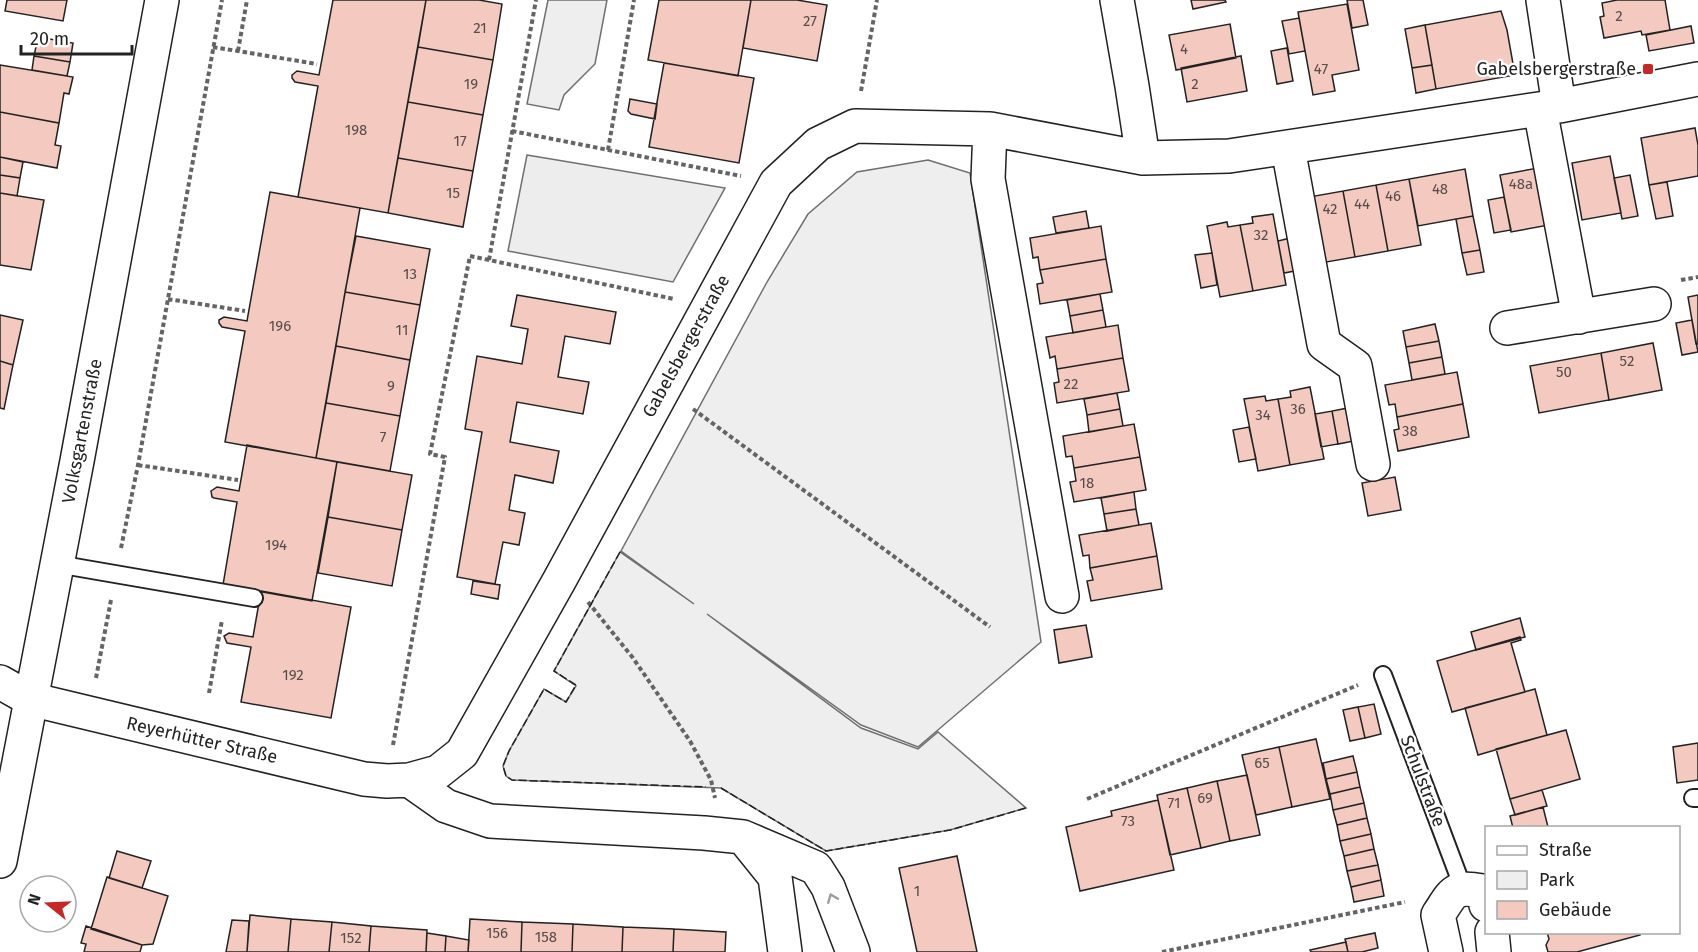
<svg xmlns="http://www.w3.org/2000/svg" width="1698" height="952" font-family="'Fira Sans',sans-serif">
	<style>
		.green { fill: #eee; stroke: #6f6f6f; stroke-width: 1.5 }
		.parking { fill: #ededed; stroke: #6f6f6f; stroke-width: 1.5 }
		.building { fill: #f3c9c0; stroke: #222; stroke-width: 1.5 }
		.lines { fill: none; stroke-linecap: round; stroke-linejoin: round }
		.lane-casing { stroke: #222; stroke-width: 20 }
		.street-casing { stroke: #222; stroke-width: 36 }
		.secondary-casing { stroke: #222; stroke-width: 36 }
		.path { stroke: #646464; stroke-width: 4; stroke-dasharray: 4.5 3; stroke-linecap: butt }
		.lane { stroke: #fff; stroke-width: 16 }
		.street { stroke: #fff; stroke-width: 33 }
		.secondary { stroke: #fff; stroke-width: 33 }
		.fence { stroke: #222; stroke-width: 1.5; stroke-dasharray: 8 3; stroke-linecap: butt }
		.oneway { stroke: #9c9c9c }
		.poi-dot { fill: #c62828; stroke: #fff; stroke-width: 2 }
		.labels { text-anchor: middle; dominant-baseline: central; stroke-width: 4.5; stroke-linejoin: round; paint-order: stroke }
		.number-label { font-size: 15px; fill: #564c4a }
		.poi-label { font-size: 18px; fill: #222; stroke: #fff; text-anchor: end }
		.street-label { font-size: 18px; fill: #222; stroke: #fff }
	</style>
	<rect width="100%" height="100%" fill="#fff"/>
	<path class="green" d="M548,0H607L595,64L564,95L559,110L527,104Z
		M928,160L970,173L1041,642L918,747L861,725L707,614L861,728L918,749L938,732L1026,808L950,830L826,851L721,788L512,780L506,776L503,766L509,751L544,689L566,702L576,686L554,671L620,552L694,604L621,551L767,282L808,214L857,172Z"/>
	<path class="parking" d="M527,155L725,188L673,282L508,251Z"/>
	<path class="building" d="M7,0H67L63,21L5,11Z
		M333,0H426L388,213L298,197L318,86L295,82L292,78V75L297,71L319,75Z
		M426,0H479L502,4L493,60L418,47Z
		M659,0H751L738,76L648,60Z
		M751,0H797L827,5L817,61L743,48Z
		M1191,0H1225L1226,2L1193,9Z
		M1347,0H1363L1368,25L1352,28Z
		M1617,0H1665L1670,30L1642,35L1641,31L1604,38L1600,17L1604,16L1602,3Z
		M1347,4L1359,70L1332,75L1335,91L1313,95L1298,12Z
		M1501,11L1507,30L1515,75L1436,89L1425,25Z
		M1299,18L1305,51L1289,54L1282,21Z
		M1230,24L1236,58L1176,70L1169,35Z
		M1425,25L1432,65L1412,68L1405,29Z
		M1691,26L1694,43L1649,51L1646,35Z
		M38,37L73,43L70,62L34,56Z
		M418,47L493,60L483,115L408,102Z
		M1287,48L1293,81L1277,84L1271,51Z
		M34,56L70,62L67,76L32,70Z
		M1241,56L1247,91L1187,102L1181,68Z
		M664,63L754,78L739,163L649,147Z
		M0,65L73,77L69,94L64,93L59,123L0,112Z
		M1432,65L1436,89L1416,93L1412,68Z
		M630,99L657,104L655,119L631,114L628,111Z
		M408,102L483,115L473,171L398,158Z
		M0,112L59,123L55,145L61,146L57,168L0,157Z
		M1695,128L1698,145V176L1649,185L1641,138Z
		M1610,156L1621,213L1582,220L1572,163Z
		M0,157L23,162L20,178L0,175Z
		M398,158L473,171L463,227L388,213Z
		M1538,168L1549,225L1511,232L1500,175Z
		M1465,169L1473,216L1418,226L1409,179Z
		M0,175L20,178L17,196L0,193Z
		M1630,175L1638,216L1622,219L1614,178Z
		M1409,179L1421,245L1388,251L1376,185Z
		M1667,182L1673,216L1656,219L1649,185Z
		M1376,185L1388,251L1355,257L1343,191Z
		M1343,191L1355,257L1321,263L1309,197Z
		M270,192L360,208L316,458L225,442L245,331L222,327L219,323V320L224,317L247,321Z
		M0,193L44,200L31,270L0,265Z
		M1504,197L1511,230L1494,233L1488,200Z
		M1086,211L1089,228L1056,233L1053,217Z
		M1273,214L1286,285L1253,291L1240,225L1253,223L1252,217Z
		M1473,216L1480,250L1462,253L1456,219Z
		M1227,222L1228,227L1240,225L1253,291L1220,297L1207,226Z
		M1101,226L1106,259L1040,270L1038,257L1033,258L1030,238Z
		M356,236L430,249L420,305L345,292Z
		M1294,237L1300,270L1284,273L1278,241Z
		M1480,250L1484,272L1467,275L1462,253Z
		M1212,253L1217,285L1201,288L1195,255Z
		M1106,259L1112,292L1040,304L1037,284L1043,283L1040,270Z
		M345,292L420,305L410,360L336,346Z
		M1100,294L1103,310L1070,316L1067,300Z
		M517,295L616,312L610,344L565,336L558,377L589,382L583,414L517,402L510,442L559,451L553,483L515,475L509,510L525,513L519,545L503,542L495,584L457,577L482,432L465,429L477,356L522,364L528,329L511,326Z
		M1698,295V344H1696L1688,297Z
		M1103,310L1106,327L1073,333L1070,316Z
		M0,315L23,320L13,365L0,361Z
		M1692,320L1698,352L1682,355L1676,323Z
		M1435,324L1439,341L1406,347L1403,331Z
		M1118,325L1123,358L1057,369L1055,356L1050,358L1046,337Z
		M1439,341L1442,357L1409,363L1406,347Z
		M1653,343L1662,390L1609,400L1601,353Z
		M336,346L410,360L400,416L326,403Z
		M1601,353L1609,400L1539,413L1530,366Z
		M1442,357L1445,374L1412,380L1409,363Z
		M1123,358L1129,391L1057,403L1054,383L1059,382L1057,369Z
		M0,361L13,365L4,409L0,408Z
		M1457,372L1463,404L1397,417L1395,404L1389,405L1385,385Z
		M1310,387L1324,459L1290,465L1278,399L1291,397L1290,391Z
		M1117,393L1120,409L1087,415L1084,399Z
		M1265,396L1266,401L1278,399L1290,465L1258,471L1244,399Z
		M326,403L400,416L390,471L316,458Z
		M1463,404L1469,437L1398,451L1394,430L1399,429L1397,417Z
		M1348,408L1354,441L1338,444L1332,411Z
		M1120,409L1123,426L1089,432L1087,415Z
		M1332,411L1338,444L1321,447L1315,414Z
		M1134,424L1140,457L1074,468L1072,456L1066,457L1063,436Z
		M1249,427L1256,459L1239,462L1233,430Z
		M247,445L337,462L312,601L223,585L237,502L214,498L212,497L211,491L217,487L239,491Z
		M1140,457L1146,490L1074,502L1070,482L1076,481L1074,468Z
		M337,462L412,475L402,530L328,517Z
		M1395,477L1401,510L1368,516L1362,483Z
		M1134,492L1136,509L1104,514L1101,498Z
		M1136,509L1139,525L1107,531L1104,514Z
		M328,517L402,530L392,586L318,573Z
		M1151,523L1157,556L1090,568L1089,555L1083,556L1079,535Z
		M1157,556L1162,589L1091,601L1087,581L1093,580L1090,568Z
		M473,581L500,585L498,599L471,594Z
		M261,591L351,607L331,718L241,702L251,647L227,643L224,636L229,633L253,637Z
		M1520,618L1525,637L1476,650L1471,632Z
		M1086,625L1092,657L1059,663L1054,630Z
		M1520,637L1521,640L1511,643L1525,692L1452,712L1437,661Z
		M1535,689L1547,735L1478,755L1465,708Z
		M1374,704L1381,734L1365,738L1358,707Z
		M1358,707L1365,738L1350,741L1343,710Z
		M1566,730L1580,779L1510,799L1496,749Z
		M1316,739L1330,799L1292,807L1279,747Z
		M1698,743V780L1677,783L1673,747Z
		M1279,747L1292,807L1256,815L1242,755Z
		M1353,756L1357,772L1326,779L1323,763Z
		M1357,772L1360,787L1330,794L1326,779Z
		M1247,775L1260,835L1230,841L1217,781Z
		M1217,781L1230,841L1201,848L1187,788Z
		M1360,787L1364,803L1333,810L1330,794Z
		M1187,788L1201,848L1170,855L1157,795Z
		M1542,790L1547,806L1515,815L1510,799Z
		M1158,800L1174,870L1080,891L1066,827L1112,816L1111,811Z
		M1364,803L1367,818L1337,825L1333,810Z
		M1543,807L1548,827L1513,828L1510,816Z
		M1367,818L1371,834L1340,841L1337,825Z
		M1371,834L1374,849L1344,856L1340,841Z
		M1374,849L1378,865L1347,871L1344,856Z
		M117,851L151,861L142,888L109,878Z
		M957,856L977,952H917L899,868Z
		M1378,865L1381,880L1351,887L1347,871Z
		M107,877L168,896L153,944L142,945L91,929Z
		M1381,880L1384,896L1354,902L1351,887Z
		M250,915L291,919L288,952H247Z
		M291,919L332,922L329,952H288Z
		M470,919L522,922L521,952H468Z
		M232,920L249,921L247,952H226Z
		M332,922L371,926L369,952H329Z
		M522,922L573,924L572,952H521Z
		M573,924L623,927L622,952H572Z
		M86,926L142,945L140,952H84L86,944L81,943Z
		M371,926L427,930L426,952H369Z
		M623,927L674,929L673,952H622Z
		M674,929L726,932L725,952H673Z
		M1547,932H1639L1640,935L1577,952H1548L1546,945L1549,939Z
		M427,933L446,936L445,952H426Z
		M1375,933L1378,948L1362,952H1348L1345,939Z
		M446,936L469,940L468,952H445Z
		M1346,942L1348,952H1311L1310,950Z"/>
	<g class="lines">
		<g class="lane-casing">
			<path id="lane" d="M57,564L254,598
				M1383,675L1463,888
				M1693,798H1698"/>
		</g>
		<g class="street-casing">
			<path id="street" d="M1117,0L1132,86L1143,158
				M1543,0L1559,106
				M1540,109L1579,317
				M990,129L988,179L1062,596
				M1288,148L1324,344L1355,366L1373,464
				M1507,328L1654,304
				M30,699L364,779L387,781L409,780L438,772L462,753L559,581L776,183L818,144L855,126L990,129L1143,158L1229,156L1559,106L1698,79
				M409,780L446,806L490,821L704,833L743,837L816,868L828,887L853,952
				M746,841L775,877L785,952
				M1492,932L1494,952
				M1446,952L1438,915C1454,891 1453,886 1483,891L1486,905"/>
		</g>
		<g class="secondary-casing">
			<path id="secondary" d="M0,682L30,699
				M0,861L77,461L162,0"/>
		</g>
		<path class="path" d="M213,47L317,64
			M238,51L247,0
			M861,91L877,0
			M512,131L741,176
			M608,150L634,0
			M489,260L536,0
			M1681,280L1698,277
			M168,299L245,311
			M693,409L990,627
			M138,465L238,480
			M121,548L138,465L222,0
			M588,602L633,658L690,741L711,780L715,798
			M96,678L111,600
			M209,693L222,620
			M393,745L445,457L430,454L470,256L674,299
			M1087,799L1358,685
			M1162,952L1405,902"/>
		<use href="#lane" class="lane"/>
		<use href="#street" class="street"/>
		<use href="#secondary" class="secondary"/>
		<path class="fence" d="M620,552L554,671L576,685L566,702L544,689L509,751L503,766L506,776L512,780L706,787
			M721,788L826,851L950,830L1026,808"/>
	</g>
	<defs><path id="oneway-chevron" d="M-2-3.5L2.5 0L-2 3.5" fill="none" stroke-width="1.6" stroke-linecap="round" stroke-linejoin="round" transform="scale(1.5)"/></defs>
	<use class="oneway" href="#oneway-chevron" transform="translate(832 898) rotate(-112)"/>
	<rect class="poi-dot" x="1642" y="63" width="12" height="12" rx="3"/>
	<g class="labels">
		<g class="number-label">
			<text x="1619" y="16">2</text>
			<text x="810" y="21">27</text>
			<text x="480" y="28">21</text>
			<text x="1184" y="49">4</text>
			<text x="1321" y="69">47</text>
			<text x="471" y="84">19</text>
			<text x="1195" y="84">2</text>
			<text x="356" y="130">198</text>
			<text x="460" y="141">17</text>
			<text x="1521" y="184">48a</text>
			<text x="1440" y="189">48</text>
			<text x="453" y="193">15</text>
			<text x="1393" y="196">46</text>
			<text x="1362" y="204">44</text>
			<text x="1330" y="209">42</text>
			<text x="1261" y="235">32</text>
			<text x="410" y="274">13</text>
			<text x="280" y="326">196</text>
			<text x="402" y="330">11</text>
			<text x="1627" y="361">52</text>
			<text x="1564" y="372">50</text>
			<text x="1071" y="384">22</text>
			<text x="391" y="386">9</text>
			<text x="1298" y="409">36</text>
			<text x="1263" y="415">34</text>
			<text x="1410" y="431">38</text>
			<text x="383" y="437">7</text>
			<text x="1087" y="483">18</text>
			<text x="276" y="545">194</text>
			<text x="293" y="675">192</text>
			<text x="1262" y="763">65</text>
			<text x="1205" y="798">69</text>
			<text x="1174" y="803">71</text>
			<text x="1128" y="821">73</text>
			<text x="917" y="891">1</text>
			<text x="497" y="933">156</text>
			<text x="546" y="937">158</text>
			<text x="351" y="938">152</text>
		</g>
		<g class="poi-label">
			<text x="1636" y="69">Gabelsbergerstraße</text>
		</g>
		<g class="street-label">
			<text transform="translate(686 346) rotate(-61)">Gabelsbergerstraße</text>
			<text transform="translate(82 431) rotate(-79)">Volksgartenstraße</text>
			<text transform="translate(202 740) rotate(13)">Reyerhütter Straße</text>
			<text transform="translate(1423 781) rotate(69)">Schulstraße</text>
		</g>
	</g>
	<rect x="1485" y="826" width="195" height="108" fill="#ffffff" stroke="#a7a7a7" stroke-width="1.5"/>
	<rect x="1497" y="846" width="30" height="9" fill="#ffffff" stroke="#a7a7a7" stroke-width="1.5"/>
	<text x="1539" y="856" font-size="18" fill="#222222">Straße</text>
	<rect x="1497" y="871" width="30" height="18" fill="#eeeeee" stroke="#a7a7a7" stroke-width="1.5"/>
	<text x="1539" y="886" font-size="18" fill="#222222">Park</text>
	<rect x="1497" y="901" width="30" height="18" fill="#f3c9c0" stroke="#a7a7a7" stroke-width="1.5"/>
	<text x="1539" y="916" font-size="18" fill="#222222">Gebäude</text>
	<g transform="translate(48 904) rotate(288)"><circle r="28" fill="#ffffff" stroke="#a7a7a7" stroke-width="1.5"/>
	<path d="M0-4.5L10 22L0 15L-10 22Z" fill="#c62828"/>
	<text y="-9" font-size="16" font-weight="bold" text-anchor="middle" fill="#222222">N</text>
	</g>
	<path d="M21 45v9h111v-9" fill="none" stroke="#222222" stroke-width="3"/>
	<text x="30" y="45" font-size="18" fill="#222222" stroke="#ffffff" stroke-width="4.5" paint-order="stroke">20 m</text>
</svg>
